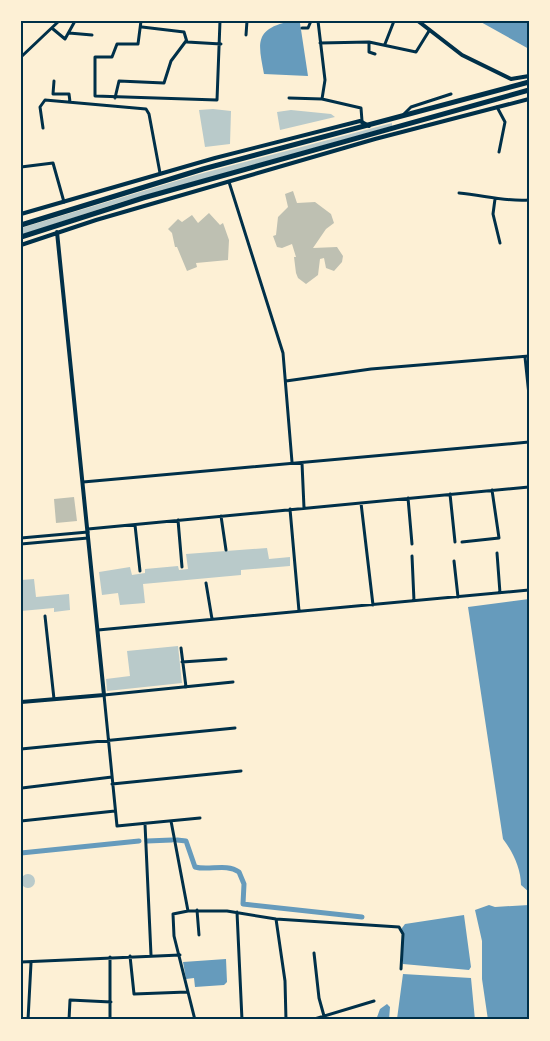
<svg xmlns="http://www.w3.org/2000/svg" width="550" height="1041" font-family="Lato,sans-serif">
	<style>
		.green { fill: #b9caca }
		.water { fill: #669bbc }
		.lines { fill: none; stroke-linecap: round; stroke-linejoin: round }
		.canal { stroke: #669bbc; stroke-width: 5 }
		.building { fill: #bec0b2 }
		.minor { stroke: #003049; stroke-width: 3 }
		.tertiary { stroke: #003049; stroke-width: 4 }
		.primary { stroke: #003049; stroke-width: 5 }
		.neatline { fill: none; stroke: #003049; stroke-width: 2 }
	</style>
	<rect width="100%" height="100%" fill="#fdf0d5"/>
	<path class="green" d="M213,109L231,111L230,144L205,147L199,110Z
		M291,110L331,114L335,117L280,130L277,112Z
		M392,123V126L121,202L21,235V228L196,175Z
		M267,548L269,559L290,557V566L241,570V575L143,584L145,603L120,605L118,593L102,595L99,572L130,567L132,575L145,573V569L178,566L179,570L188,569L186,554Z
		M34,579L36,597L69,594L70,610L54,612V608L21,611V580Z
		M178,646L182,683L107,691L106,679L130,676L127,651Z
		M21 881a7 7 0 1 1 14 0a7 7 0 1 1-14 0Z"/>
	<path class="water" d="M479,21H526L529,23V49Z
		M287,22L300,23L308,76L264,74C259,46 253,30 287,22Z
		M529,599V892L521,885C521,869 513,852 503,839L468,607Z
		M489,905L495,907L529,905V1020H488L482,979V941L475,910Z
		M464,915L471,967L469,970L403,964L402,928L405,924Z
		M226,959L227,982L224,985L195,987L194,978L186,979L183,962Z
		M403,974L471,978L475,1020L397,1019Z
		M387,1004L390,1007L389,1020H376L380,1009Z"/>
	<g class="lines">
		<path class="canal" d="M177,840L186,841L195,867C209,871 226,863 239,872L244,884L243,904L362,917
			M147,841L172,840
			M21,853L139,841"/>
	</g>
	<path class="building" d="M293,191L297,203L315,202L331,214L334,223L326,229L313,248L337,247L343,256L342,262L334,271L326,268L324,258L320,259L318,275L306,284L298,278L296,273L294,257H296L292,244L282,248L277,247L273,236L276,235L278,217L288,207L285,194Z
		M209,213L220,225L223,223L229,240L228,260L196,263L197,267L187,271L177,247H175L172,233L168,229L178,219L182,222L192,215L198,223Z
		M74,497L77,521L56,523L54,499Z"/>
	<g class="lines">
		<path class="minor" d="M141,21L138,44H117L112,57H95V96L217,100L220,21
			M318,21L325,80L322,99L361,108L362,121
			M142,27L184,32L187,42L221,44
			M302,28H308L311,21
			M53,29L65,39L75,21
			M69,33L92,35
			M246,35L247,21
			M369,42V52L375,54
			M320,43L369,42L416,52L429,31
			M385,44L394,21
			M21,57L59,21
			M54,81L53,94H69L70,102
			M115,98L119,81L164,83L171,61L186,41
			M289,98L322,99
			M497,107L505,122L499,152
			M404,114L411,107L451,94
			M43,128L40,107L45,100L146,109L149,114L160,173
			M21,167L53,163L64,202
			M229,182L283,353L292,462
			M459,193C483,195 505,202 529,200
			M495,199L493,214L500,243
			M525,357L529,395
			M286,381L371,369L529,356
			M302,463L304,508
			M83,482L529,442
			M450,494L455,542
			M408,498L412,544
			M361,503L373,605
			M290,509L299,611
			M221,516L226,550
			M178,520L182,567
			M135,525L140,571
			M88,529L529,487
			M21,538L88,532
			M462,542L499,538L492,490
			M21,544L88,538
			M497,553L500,593
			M412,556L414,601
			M454,561L458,597
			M206,583L212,619
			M45,616L54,699
			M98,630L529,590
			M181,648L186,687
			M182,662L226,659
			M21,749L235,728
			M112,784L241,771
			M22,788L112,777
			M200,818L117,826L104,695L233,682
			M21,821L115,811
			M171,821L188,911L173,914L174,936L195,1020
			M145,824L151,955
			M197,910L199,935
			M188,911H227L276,919L399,927L403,934L401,969
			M237,912L242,1020
			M276,919L285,981L286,1020
			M314,953L319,998L324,1016
			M130,956L134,994L187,992
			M110,957V1020
			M21,962L180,955
			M28,1020L31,963
			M69,1020L70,1000L111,1002
			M311,1020L374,1001"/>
		<path class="tertiary" d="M418,21L462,55L511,79L529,76
			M21,214L215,158L360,121L369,126
			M21,245L96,220L375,139L529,99
			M21,702L104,695L57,232"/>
		<path class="primary" d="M21,225L203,169L529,82
			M21,237L143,198L529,90"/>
	</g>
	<rect width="550" height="1041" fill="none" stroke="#fdf0d5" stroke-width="45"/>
	<rect x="22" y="22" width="506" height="996" class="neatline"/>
</svg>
